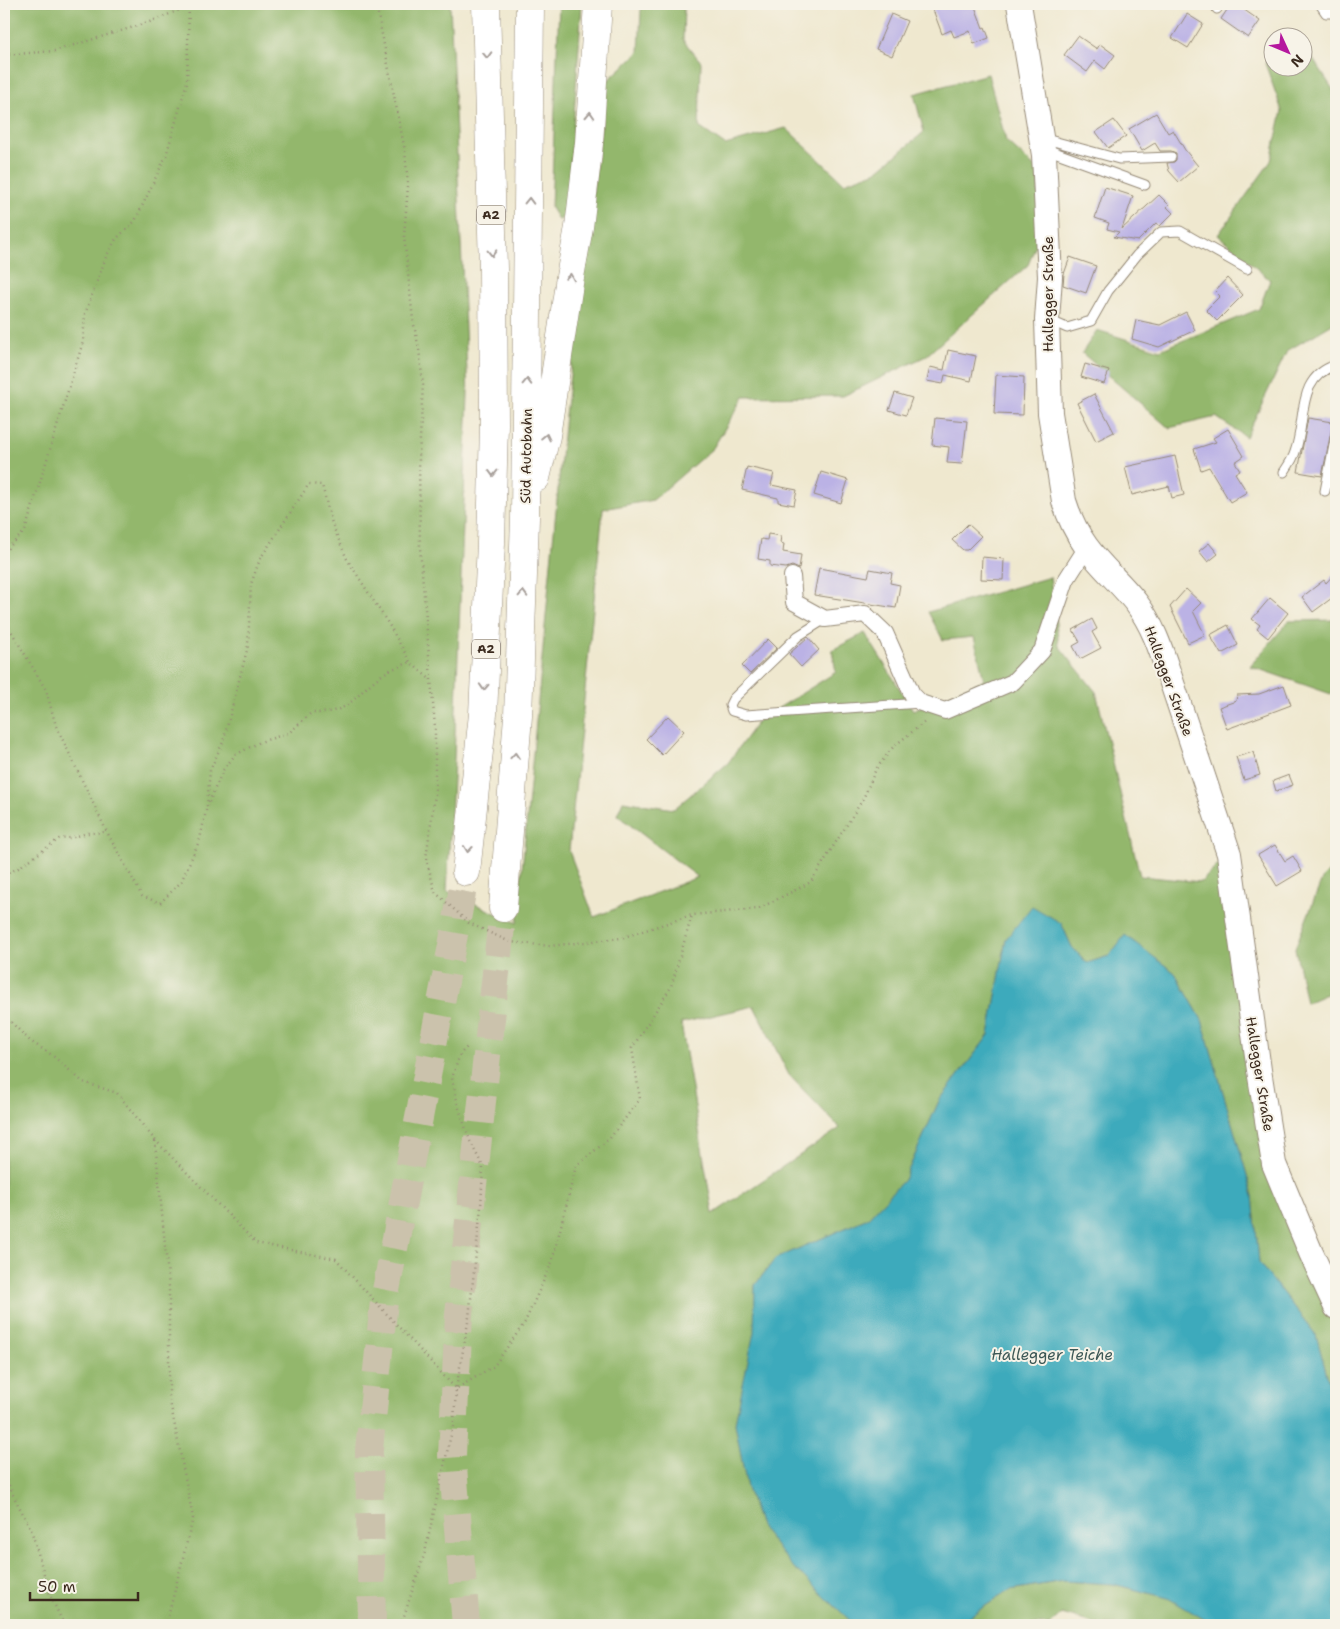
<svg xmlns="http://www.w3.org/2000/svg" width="1340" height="1629" font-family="'Shantell Sans',sans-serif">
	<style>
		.forest { fill: #93b76c; stroke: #677045; fill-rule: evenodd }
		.water { fill: #3daabc; stroke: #3c6a6d }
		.building { fill: #bbb2e5 }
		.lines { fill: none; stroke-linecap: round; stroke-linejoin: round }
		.motorway-tunnel { stroke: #cbc2ac; stroke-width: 28; stroke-dasharray: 28 14; stroke-linecap: butt }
		.service-casing { stroke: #958976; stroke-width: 11 }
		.minor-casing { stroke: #958976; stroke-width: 18 }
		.secondary-casing { stroke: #958976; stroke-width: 26 }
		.motorway-casing { stroke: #958976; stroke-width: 29 }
		.path { stroke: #958976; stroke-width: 2.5; stroke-dasharray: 1 4; stroke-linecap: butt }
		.service { stroke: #fff; stroke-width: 9 }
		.minor { stroke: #fff; stroke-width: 16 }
		.secondary { stroke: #fff; stroke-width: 24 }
		.motorway { stroke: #fff; stroke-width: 28 }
		.oneway { stroke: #a79f9a }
		.labels { text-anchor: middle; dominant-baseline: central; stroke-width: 4; stroke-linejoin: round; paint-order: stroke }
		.shield { fill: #f7f3e8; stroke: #73665b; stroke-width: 1 }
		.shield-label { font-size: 12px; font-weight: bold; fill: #3b2a1e }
		.street-label { font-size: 14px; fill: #3b2a1e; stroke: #f7f3e8 }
		.water-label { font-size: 15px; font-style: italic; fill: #3c5755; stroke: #f7f3e8 }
	</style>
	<rect width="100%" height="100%" fill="#f7f3e8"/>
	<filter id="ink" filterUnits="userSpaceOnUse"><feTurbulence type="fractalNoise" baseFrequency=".02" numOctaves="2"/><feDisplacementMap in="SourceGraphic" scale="10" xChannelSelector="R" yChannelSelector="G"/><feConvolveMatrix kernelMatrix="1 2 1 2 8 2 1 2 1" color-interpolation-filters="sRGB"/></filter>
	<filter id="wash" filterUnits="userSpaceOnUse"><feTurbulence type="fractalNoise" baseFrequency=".0096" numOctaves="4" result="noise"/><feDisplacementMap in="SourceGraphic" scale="20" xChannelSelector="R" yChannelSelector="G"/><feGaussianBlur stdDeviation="1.12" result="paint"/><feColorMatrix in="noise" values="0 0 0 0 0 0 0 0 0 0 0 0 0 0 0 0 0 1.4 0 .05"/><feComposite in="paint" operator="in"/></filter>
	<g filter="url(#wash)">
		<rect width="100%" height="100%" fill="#efe8cf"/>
		<path class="forest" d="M4,4H450L468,394L454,760L447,891L517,923L565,415L607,81L639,52L641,10L644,4H684L683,40L701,62L699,127L725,145L786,128L844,183L877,171L924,132L914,94L988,74L1006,141L1038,170L1039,237L1028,265L926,356L843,396L744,397L713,448L653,500L603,509L569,851L594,917L698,877L617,815L623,801L674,809L728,763L758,721L836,672L832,650L865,633L913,710L984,680L974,637L943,640L928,612L1050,577L1059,646L1096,692L1140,876L1201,882L1229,854L1274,1164L1336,1307V1409L1316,1335L1259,1263L1253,1196L1202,1020L1175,973L1125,936L1109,956L1087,963L1072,947L1061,923L1006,939L989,1035L939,1101L904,1180L868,1218L775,1259L755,1285V1332L735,1423L747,1488L760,1526L791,1565L855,1625H4ZM754,1006L789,1075L840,1128L713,1214L681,1023Z
			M559,4H582L567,212L559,221L551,208Z
			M1303,44L1336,94V322L1287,351L1246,437L1216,417L1169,428L1082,353L1097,330L1160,350L1259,309L1270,280L1218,235L1271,161L1282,111L1265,63L1272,54V68H1302Z
			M1336,617V688L1331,694L1250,666L1289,621L1335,620Z
			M1336,864V990L1306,1003L1295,948L1323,877Z
			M1063,1581L1113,1584L1169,1598L1214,1625H1099L1062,1614L1050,1625H956L1010,1590Z"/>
		<path class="water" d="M1032,906L1061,923L1072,947L1087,963L1109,956L1125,935L1175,973L1202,1020L1253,1196L1259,1263L1316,1335L1336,1409V1625H1214L1168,1598L1113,1584L1063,1581L1010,1590L956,1625H855L791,1565L760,1526L747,1488L735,1423L754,1332L755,1285L775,1259L868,1218L904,1180L939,1101L989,1035L1006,939Z"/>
		<g id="blocks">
			<path class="building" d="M940,4H974L983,28L985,27L989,38L974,44L970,31L954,37L951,30L942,34L932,7Z
				M1231,4H1236L1260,21L1248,38L1221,19Z
				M891,14L907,21L892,56L876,49Z
				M1187,14L1203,24L1188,48L1172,38Z
				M1078,36L1097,49L1100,44L1115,55L1105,69L1095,61L1087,72L1064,55Z
				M1156,113L1168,133L1173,130L1185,150L1198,166L1179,182L1169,171L1167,163L1174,162L1176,160V153L1171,151H1160L1155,143L1142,151L1129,129Z
				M1114,120L1126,136L1108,148L1096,132Z
				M1105,187L1133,196L1122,229L1159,195L1169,205L1167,207L1173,213L1160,226L1156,223L1138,241L1114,237L1119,232L1107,229L1109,223L1095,218Z
				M1070,257L1096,266L1086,293L1063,285L1064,274Z
				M1227,278L1243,295L1217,321L1206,310L1220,296L1215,291Z
				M1186,312L1195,330L1159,347L1132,339L1136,320L1160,325Z
				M948,350L976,356L971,381L945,375L943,384L927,381L930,367L944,370Z
				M1085,364L1109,371L1104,384L1081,377Z
				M996,375L1024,377L1023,415L994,414Z
				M895,393L912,398L906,415L889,410Z
				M1094,394L1114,432L1096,441L1077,403Z
				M935,418L967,421L962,464L947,463L949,447L932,445Z
				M1308,418L1333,422L1322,476L1298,472Z
				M1228,429L1244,456L1235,462L1240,470L1235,473L1247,492L1230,502L1209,467L1201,470L1194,449L1216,442L1213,438Z
				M1175,456L1184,495L1172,498L1169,486L1132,495L1125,467Z
				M747,467L774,473L771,485L797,490L794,505L778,502V498L742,490Z
				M821,472L848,480L841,503L814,495Z
				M968,524L981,536L967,550H963L952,540Z
				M768,534L781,536L780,543L784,544L783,552L801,555L799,569L792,566L786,568L770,566V561L758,559L761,539L767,540Z
				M1209,543L1218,554L1208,562L1199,551Z
				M982,557L1004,559L1003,580L981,579Z
				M819,568L868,577L870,569L892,573L890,583L900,585L896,608L814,595Z
				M1336,572V595L1313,612L1302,597L1324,580L1326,583Z
				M1186,589L1201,603L1193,611L1205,635L1188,643L1170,607Z
				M1270,598L1288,613L1268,638L1257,629L1260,625L1252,619Z
				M1092,619L1097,629L1092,632L1101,648L1080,659L1073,646L1080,642L1073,630Z
				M1228,625L1238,645L1221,654L1210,635Z
				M808,637L819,650L801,667L789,654Z
				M768,639L777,648L750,674L742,666Z
				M1284,685L1291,705L1227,729L1219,707L1236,701L1237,695L1259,694Z
				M668,716L684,731L662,755L646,739Z
				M1253,752L1260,775L1244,780L1236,757Z
				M1289,775L1293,785L1276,791L1273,781Z
				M1275,845L1285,861L1293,856L1302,871L1277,886L1258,855Z"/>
		</g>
	</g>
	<g filter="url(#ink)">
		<use href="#blocks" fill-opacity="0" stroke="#958976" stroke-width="1"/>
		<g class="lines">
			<path class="motorway-tunnel" d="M372,1625L369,1450L384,1301L466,872
				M466,1625L452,1455L459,1314L503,908"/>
			<g class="service-casing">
				<path id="service" d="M1320,4L1326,13H1336
					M1217,9L1218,4
					M1042,138L1119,159L1171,157
					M1046,149L1145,185
					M1049,320L1067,328L1091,321L1108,291L1137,255L1161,232L1180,231L1247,269
					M1284,472C1288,466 1293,459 1295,452C1307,420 1295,378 1336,365
					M1325,491L1336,435
					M825,619L798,636L733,699L730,705L732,711L746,715L921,703"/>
			</g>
			<g class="minor-casing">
				<path id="minor" d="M792,576L794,602L825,619L865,614L885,633L912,694L921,703L945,711L1013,682L1042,651L1066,580L1087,547"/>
			</g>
			<g class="secondary-casing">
				<path id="secondary" d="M1019,4L1044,155L1050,277L1047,320L1050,413L1064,501C1069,517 1076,532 1086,546C1101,567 1122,584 1137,604C1152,624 1160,647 1168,671L1229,854L1259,1070L1274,1164L1311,1253L1336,1307"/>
			</g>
			<g class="motorway-casing">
				<path id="motorway" d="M536,478L546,436L570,277L579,227L589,143L598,4
					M466,872L483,714L491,543L494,424L493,269L486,4
					M503,908L518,716L525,518L530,4"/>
			</g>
			<path class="path" d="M376,4L405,151L408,186L404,236L413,320L419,349L423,385L419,456L420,548L435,727V794L426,858L435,892L469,923L510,942L550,946L621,938L692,915L758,909L811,882L863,799L876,769L894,746L926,721
				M4,55L54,51L147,23L187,7
				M4,552L25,531L83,342L85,314L106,257L116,239L135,221L166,156L187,82L189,4
				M4,619L46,690L56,726L107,832L142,896L160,903L181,882L200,839L207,806L210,770L223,742L248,646L251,584L260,559L309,484L322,485L332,524L347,559L391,628L410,662L431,680
				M209,802L223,770L235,755L260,742L289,733L311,713C355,714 354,692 385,673C392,668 402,666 410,662
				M4,874L17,869L59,839L70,838L88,833L107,832
				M4,1015L30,1041L52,1055L83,1082L117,1093L154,1139L256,1243L336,1259L456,1389L494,1366L525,1322L552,1262L576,1166L610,1138L640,1099L632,1048L671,987L692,915
				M155,1141L169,1287V1396L193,1518L166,1625
				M4,1471L12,1493L31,1529L50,1595L64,1625
				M401,1625L425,1552L454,1421L456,1389L469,1317L481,1207L483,1167L470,1141L458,1105L452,1078L460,1054L469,1045"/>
			<use href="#service" class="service"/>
			<use href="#minor" class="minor"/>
			<use href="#secondary" class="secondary"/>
			<use href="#motorway" class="motorway"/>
		</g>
		<defs><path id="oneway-chevron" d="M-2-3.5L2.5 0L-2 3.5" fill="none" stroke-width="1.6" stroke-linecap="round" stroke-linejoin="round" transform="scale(1.25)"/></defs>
		<g class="oneway">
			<use href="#oneway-chevron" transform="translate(487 55) rotate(89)"/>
			<use href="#oneway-chevron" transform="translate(590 115) rotate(-87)"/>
			<use href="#oneway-chevron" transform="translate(529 201) rotate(-89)"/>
			<use href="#oneway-chevron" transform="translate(492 253) rotate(89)"/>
			<use href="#oneway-chevron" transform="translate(570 277) rotate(-81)"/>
			<use href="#oneway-chevron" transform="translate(527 382) rotate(-88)"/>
			<use href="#oneway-chevron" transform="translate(546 437) rotate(-78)"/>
			<use href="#oneway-chevron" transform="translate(493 473) rotate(91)"/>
			<use href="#oneway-chevron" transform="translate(523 594) rotate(-88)"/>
			<use href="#oneway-chevron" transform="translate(484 687) rotate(93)"/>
			<use href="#oneway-chevron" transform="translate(515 756) rotate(-86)"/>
			<use href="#oneway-chevron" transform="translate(468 849) rotate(96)"/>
		</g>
	</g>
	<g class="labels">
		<g class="shield">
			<rect x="477" y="205.5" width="28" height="19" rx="4"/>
			<rect x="472" y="639.5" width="28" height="19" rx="4"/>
		</g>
		<g class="shield-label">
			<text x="491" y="215">A2</text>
			<text x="486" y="649">A2</text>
		</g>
		<g class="street-label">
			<text transform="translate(1048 294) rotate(-90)">Hallegger Straße</text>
			<text transform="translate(526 456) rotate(-89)">Süd Autobahn</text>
			<text transform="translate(1169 681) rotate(70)">Hallegger Straße</text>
			<text transform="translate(1260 1074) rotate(81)">Hallegger Straße</text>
		</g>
		<g class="water-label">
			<text x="1052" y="1355">Hallegger Teiche</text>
		</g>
	</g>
	<rect width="1340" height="1629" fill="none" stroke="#f7f3e8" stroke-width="20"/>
	<g transform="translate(1288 52) rotate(134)"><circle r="24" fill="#f7f3e8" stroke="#aca397"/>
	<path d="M0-4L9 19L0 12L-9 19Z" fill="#b5179e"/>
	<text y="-8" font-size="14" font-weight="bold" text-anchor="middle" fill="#3b2a1e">N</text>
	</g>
	<path d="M30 1592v8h108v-8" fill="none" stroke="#3b2a1e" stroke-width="2.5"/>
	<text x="38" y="1592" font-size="15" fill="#3b2a1e" stroke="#f7f3e8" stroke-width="4" paint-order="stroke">50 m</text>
</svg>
